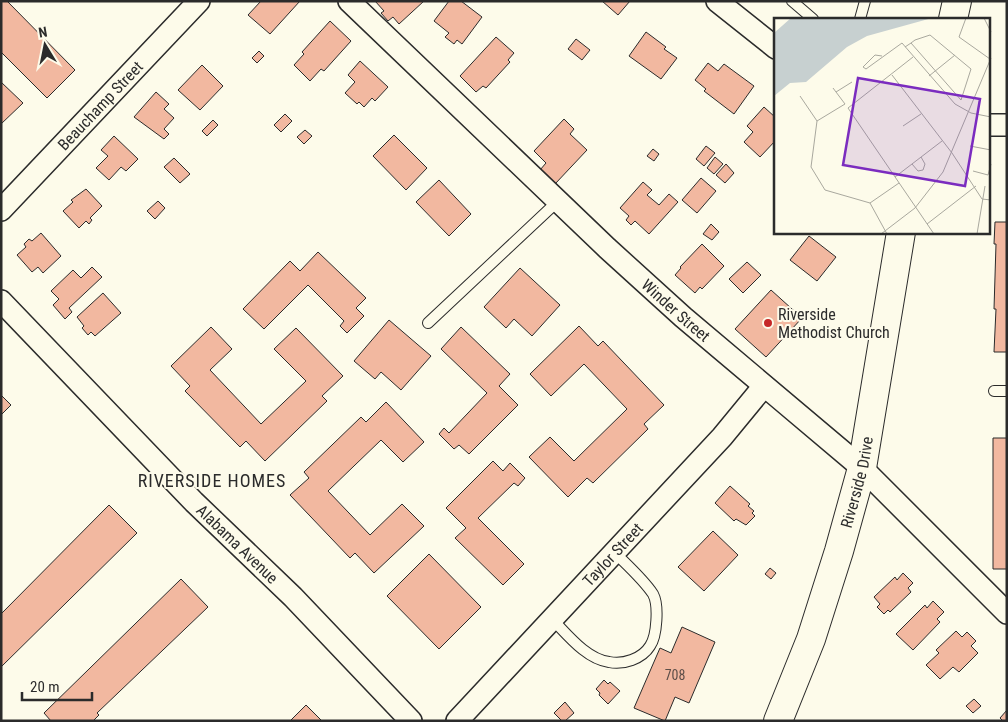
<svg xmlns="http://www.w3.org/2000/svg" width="1008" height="722" font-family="'Roboto Condensed',sans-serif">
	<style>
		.building { fill: #f2b8a0; stroke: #2b2b2b }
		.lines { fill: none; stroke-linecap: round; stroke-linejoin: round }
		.lane-casing { stroke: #2b2b2b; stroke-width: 12 }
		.street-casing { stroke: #2b2b2b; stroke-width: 24 }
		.secondary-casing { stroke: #2b2b2b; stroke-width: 30 }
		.lane { stroke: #fdfbea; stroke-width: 10 }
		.street { stroke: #fdfbea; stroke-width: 21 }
		.secondary { stroke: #fdfbea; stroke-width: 28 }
		.poi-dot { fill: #c62828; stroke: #fdfbea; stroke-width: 2 }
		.labels { text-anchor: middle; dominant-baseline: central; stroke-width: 4; stroke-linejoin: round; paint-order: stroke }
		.number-label { font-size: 14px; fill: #5d4e48 }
		.street-label { font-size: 16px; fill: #2b2b2b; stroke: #fdfbea }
		.poi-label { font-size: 16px; fill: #2b2b2b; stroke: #fdfbea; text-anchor: start }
		.neighbourhood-label { font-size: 18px; letter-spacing: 1px; fill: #2b2b2b; stroke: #fdfbea }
		.inset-road { fill: none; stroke: #a9a89e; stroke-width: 1 }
		.view { fill: #7b2cbf; fill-opacity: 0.15; stroke: #7b2cbf; stroke-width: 2.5 }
		.inset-edge { fill: none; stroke: #2b2b2b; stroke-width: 2.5 }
	</style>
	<rect width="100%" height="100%" fill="#fdfbea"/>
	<path class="building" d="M1,1H7L75,70L47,98L1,52Z
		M261,1H300L270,34L248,15Z
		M375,1H424L399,24L393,17L388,21L381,13L384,11Z
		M449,1H461L482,17L462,44L457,40L454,44L445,37L449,33L434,21Z
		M602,1H630L618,15Z
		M330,21L351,41L324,71L321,69L310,81L294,65L304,54L302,52Z
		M646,32L666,47L664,49L677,58L661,79L629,56Z
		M496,37L514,53L508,60L510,62L486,88L483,86L476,92L460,76Z
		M576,39L590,50L582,60L568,49Z
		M259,51L264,56L257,63L252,58Z
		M360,61L388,87L375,101L372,98L364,107L359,102L357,104L345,93L355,82L348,75Z
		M708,63L718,71L724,64L754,86L734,114L704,91L706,89L695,80Z
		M202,65L223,86L200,110L178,90Z
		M1,82L23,103L1,124Z
		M156,92L169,104L164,109L174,118L164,129L169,134L164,139L134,117Z
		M764,107L776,118V140L760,157L744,142L753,132L747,126Z
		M285,114L292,121L281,132L274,125Z
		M564,119L574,129L570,134L587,150L555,184L540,170L546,163L534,151Z
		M213,120L218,125L207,136L202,131Z
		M305,130L312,136L304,144L297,137Z
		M394,135L427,168L406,190L373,156Z
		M114,136L138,159L126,171L121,167L109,180L96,168L108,156L101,150Z
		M706,146L715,153L704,166L696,159Z
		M653,149L659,154L654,161L647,156Z
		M715,157L723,164L714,174L707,168Z
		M174,158L190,174L180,183L164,167Z
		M726,164L734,173L725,183L716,175Z
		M701,178L716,191L697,213L682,200Z
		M439,180L471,214L449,236L416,202Z
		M643,182L652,190L647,195L659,205L669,194L678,202L649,234L635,221L631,225L626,220L629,216L620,208Z
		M86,189L102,206L90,218L92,220L89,224L86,221L79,228L63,211L73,202L71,200Z
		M158,201L165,208L155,219L147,211Z
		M995,222H1007V352H994L996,309H994L996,244H994Z
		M711,224L719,232L712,240L703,234Z
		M41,233L61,256L43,273L38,267L32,272L17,255L26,247L24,244L29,239L32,241Z
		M809,236L836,257L817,281L790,260Z
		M702,244L724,266L702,289L700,287L695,293L675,275L681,268L680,267Z
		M318,252L366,298L356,308L364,316L347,333L340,326L344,321L308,285L264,329L243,309L290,261L300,271Z
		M747,262L761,275L743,293L729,279Z
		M92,267L102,277L69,308L72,312L65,319L53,305L59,299L51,291L73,270L81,278Z
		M520,268L560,305L532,336L514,319L506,328L484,307Z
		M771,290L802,318L766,357L735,329Z
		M103,293L121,313L95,336L91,332L88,335L82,328L84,326L77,317Z
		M389,320L431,356L401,390L381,372L375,379L354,361Z
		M579,326L598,346L603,341L664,405L644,424L648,429L593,483L587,478L568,497L529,457L550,437L574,461L627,409L584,364L551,396L530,374Z
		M211,327L232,349L210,370L261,424L306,381L274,349L296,328L343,376L322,396L327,401L265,461L246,441L240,447L185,391L190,386L171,366Z
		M461,327L510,374L499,386L518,405L469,454L459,445L454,449L439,434L444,428L449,433L487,393L441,349Z
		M1,395L11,405L1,415Z
		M386,402L424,442L403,462L381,440L328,491L370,535L402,504L424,526L374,573L355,553L350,558L290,495L309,478L304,472L361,417L366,422Z
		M993,438H1007V569H993Z
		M493,461L503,471L510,463L525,478L518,486L514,483L478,518L524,564L503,585L455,538L466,528L446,508Z
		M730,486L750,504L748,506L754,511L752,513L755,516L746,525L736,519L734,521L715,503Z
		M109,505L137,533L1,667V614Z
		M713,531L738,555L704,591L678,567Z
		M429,554L481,607L439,649L387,596Z
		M770,568L776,573L771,579L765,574Z
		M903,573L913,583L908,588L911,592L890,612L888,610L884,614L877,607L880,604L874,597L895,577L897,580Z
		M181,579L208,607L97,713L99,715L93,721H51L44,713Z
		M933,601L944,612L937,619L940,622L913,650L896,634L925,605L927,608Z
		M682,627L715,642L689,703L675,697L665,721L634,708L660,648L671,653Z
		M956,631L962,637L967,632L976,641L971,646L978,653L959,672L953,667L940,679L926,665L939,653L936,650Z
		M604,680L608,684L610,682L620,691L608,704L599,695L600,693L596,689Z
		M974,699L981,706L973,713L966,706Z
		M565,702L574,713L565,721H562L554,713Z
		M306,705L322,721H290Z
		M1007,710V721H1003L1000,718Z"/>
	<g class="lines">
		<g class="lane-casing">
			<path id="lane" d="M792,1L813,19
				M860,19L865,1
				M428,323L558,201
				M994,391H1007
				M552,619C567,634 586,659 609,662C623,665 642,659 650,646C657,636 659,605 653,594C643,579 627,565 614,552"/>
		</g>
		<g class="street-casing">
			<g id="street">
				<path id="s1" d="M349,1L607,248L683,317L862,468L1007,613"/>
				<path d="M717,1L776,48"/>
				<path d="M989,125H1007"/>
				<path id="s2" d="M1,210L199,1"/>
				<path id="s3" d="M1,301L194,502L293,597L411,721"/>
				<path id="s4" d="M457,721L722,437L764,386"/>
			</g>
		</g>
		<g class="secondary-casing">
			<g id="secondary">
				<path d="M953,19L957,1"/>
				<path id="s5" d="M778,721L811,639L839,551L862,468L901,232"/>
			</g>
		</g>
		<use href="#lane" class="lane"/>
		<use href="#street" class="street"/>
		<use href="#secondary" class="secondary"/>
	</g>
	<circle class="poi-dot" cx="768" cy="323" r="5"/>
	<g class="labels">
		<g class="number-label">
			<text x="675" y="675">708</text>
		</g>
		<g class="street-label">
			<text stroke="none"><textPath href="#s2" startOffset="144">Beauchamp Street</textPath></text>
			<text stroke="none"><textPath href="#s1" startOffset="450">Winder Street</textPath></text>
			<text stroke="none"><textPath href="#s5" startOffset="252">Riverside Drive</textPath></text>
			<text stroke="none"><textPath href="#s3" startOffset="339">Alabama Avenue</textPath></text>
			<text stroke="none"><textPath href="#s4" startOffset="228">Taylor Street</textPath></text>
		</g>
		<g class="poi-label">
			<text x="778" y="314">Riverside<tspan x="778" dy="18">Methodist Church</tspan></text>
		</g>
		<g class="neighbourhood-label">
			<text x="212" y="480">RIVERSIDE HOMES</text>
		</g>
	</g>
	<g transform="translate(774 18)">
		<rect width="216" height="216" fill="#fdfbea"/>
		<path d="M17,0H158L93,18L73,29L32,64L16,65L0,78V15Z" fill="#c7d0d0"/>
		<path class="inset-road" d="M192,0L185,19L216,41M210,0L217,14M131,29L137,25L141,22L156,17L197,51L187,82L137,25M108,38L101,37L89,49L92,51L128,25L181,86L197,95L217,99M139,39L74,90L160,216M118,57L178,135L208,181L217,182M155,58L181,37M62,74L78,64M26,78L43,103L37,149L51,172L96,185L113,216M43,103L71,86L59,70M129,108L147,96M196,128L217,132M138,146L144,153L149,152L151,146L147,139M199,153L214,157L217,146M121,159L168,123M96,185L125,165M153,206L202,168M107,216L141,190L169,154L217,40M203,216L211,168"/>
		<path class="view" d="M84,60L206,81L191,168L69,147Z"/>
		<rect width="216" height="216" class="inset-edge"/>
	</g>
	<rect width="1008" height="722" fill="none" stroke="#2b2b2b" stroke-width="5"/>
	<g transform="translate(45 45) rotate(350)" stroke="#fdfbea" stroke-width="4" paint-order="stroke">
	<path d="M0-4L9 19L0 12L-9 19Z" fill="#2b2b2b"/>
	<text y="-8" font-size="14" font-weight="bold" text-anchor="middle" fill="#2b2b2b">N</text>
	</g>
	<path d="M22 692v8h70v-8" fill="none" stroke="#2b2b2b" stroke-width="2.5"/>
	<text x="30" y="692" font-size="15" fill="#2b2b2b" stroke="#fdfbea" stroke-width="4" paint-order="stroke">20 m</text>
</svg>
